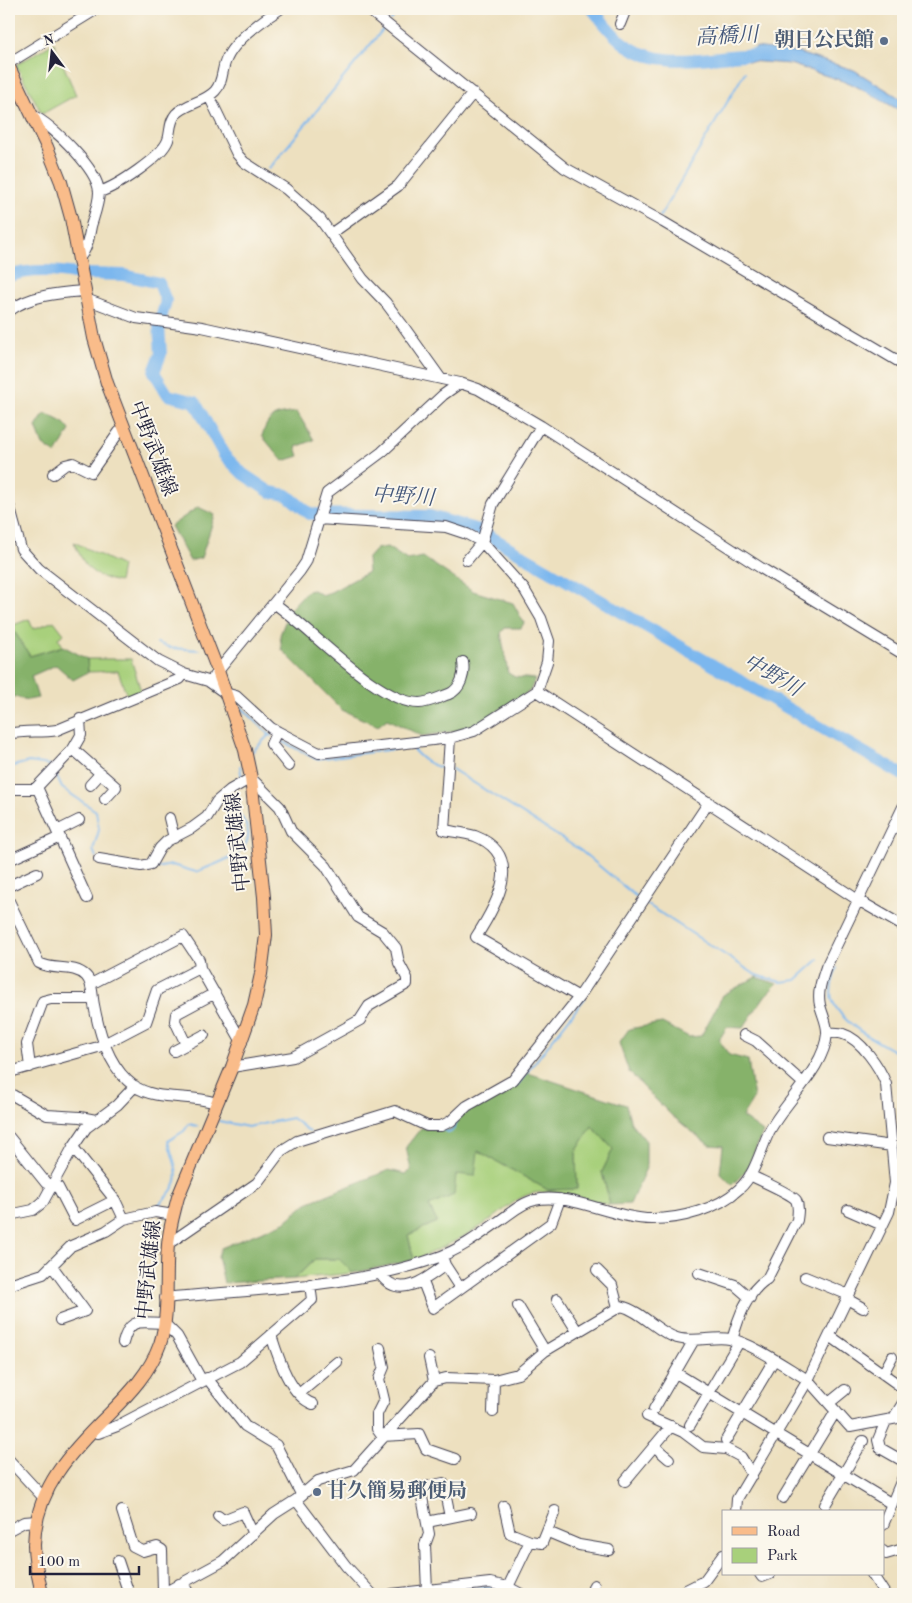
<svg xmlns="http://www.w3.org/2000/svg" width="912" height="1603" font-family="'Old Standard TT','Noto Serif JP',serif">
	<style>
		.green { fill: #a8d07b; stroke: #65795b }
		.forest { fill: #86b26b; stroke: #546a53 }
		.water { fill: #7cb7ee; stroke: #4f6c94 }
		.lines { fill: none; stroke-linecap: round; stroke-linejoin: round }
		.stream { stroke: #7cb7ee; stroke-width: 2 }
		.river { stroke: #7cb7ee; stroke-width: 12 }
		.minor-casing { stroke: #403e4f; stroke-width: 12 }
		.major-casing { stroke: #403e4f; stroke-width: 14 }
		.minor { stroke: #fff; stroke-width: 10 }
		.major { stroke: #f9bc8a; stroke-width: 12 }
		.service-dot { fill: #5c6f8a; stroke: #fbf7ec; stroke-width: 2 }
		.labels { text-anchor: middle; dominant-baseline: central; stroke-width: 4; stroke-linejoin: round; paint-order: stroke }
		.service-label { font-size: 20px; font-weight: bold; fill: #4e5e75; stroke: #fbf7ec; text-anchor: end }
		.street-label { font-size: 20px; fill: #22223b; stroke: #fbf7ec }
		.water-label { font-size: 21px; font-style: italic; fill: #42567a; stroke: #fbf7ec }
	</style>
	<rect width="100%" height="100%" fill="#fbf7ec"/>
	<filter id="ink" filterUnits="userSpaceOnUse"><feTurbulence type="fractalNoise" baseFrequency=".02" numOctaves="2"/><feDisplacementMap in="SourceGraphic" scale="10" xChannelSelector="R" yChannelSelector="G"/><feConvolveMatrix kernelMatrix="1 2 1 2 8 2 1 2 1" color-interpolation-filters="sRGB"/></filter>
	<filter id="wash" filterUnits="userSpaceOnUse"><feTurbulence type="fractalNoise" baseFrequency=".0096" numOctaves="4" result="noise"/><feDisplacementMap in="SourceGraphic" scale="20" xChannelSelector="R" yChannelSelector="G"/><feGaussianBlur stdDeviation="1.12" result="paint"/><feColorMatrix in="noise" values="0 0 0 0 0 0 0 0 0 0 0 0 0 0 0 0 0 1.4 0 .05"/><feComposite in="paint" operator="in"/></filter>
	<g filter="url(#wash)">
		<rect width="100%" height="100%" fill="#ede0bf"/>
		<path class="green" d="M54,43L76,95L42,114L16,65Z
			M74,542L122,566L119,582C91,576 85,568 74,542Z
			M29,619L33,629L54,621L64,634L58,638L63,646L30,656L11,626Z
			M87,659H131L141,691L127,696L118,671L88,672Z
			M592,1126L613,1149L602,1172L610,1205C586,1199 560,1189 534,1193C517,1196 503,1212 489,1221C465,1237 440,1249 414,1260L408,1235L437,1222L429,1206L478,1151L548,1190L577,1189L576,1152Z
			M315,1259H339L353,1273L294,1279Z"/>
		<path class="forest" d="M297,412L314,440L296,447L299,456L283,461L262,436C269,413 276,415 297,412Z
			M45,413L64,423L70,430L56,454L43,445L36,427Z
			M198,507L215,515L201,558L190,561L171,526Z
			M387,547L407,560L423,557L473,591L513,603L524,623L521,628H505L501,633L508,673L515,677L535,679L530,691L469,729L422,736L387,719L378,726L342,710L282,650L280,635L290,609L307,591L313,590L322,595L331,592L368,572L367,559L376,549Z
			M9,623L30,656L63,646L87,659L88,672L73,680L56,665L31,676L38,698L28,700L11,696L9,685Z
			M756,977L777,984L765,996L743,1028L727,1027L719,1040L729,1055L748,1060L754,1098L742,1117L763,1132L746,1171L732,1185L720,1173L723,1146L709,1145L671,1115L629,1072L619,1043L629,1029L662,1023L689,1037L701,1036L723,995Z
			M528,1073L626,1105L631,1123L646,1141V1168L630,1204L610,1205L602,1172L613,1149L592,1126L576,1152L577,1189L548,1190L478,1151L475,1176L456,1174L454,1195L429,1206L437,1222L408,1235L414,1260L353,1273L339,1259H315L294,1279L224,1283L218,1256L221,1248L285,1222L307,1203L389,1170L405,1174L411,1170L406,1147L421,1128L450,1130L464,1111Z"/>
		<path class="water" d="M756,47L798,53L854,70L903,100V112L852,84L790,64L747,61Z"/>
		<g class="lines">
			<path class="stream" d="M391,20L400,9
				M269,169L384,28
				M660,216L745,72
				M157,643L171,648L199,650
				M227,678L231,690
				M235,701L271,736
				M278,739L316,759L411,747C421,759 430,766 445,768
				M253,751L269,735
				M240,766L242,779
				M9,767L29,762L50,765
				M452,769L580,850L639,899
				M55,773L62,788L96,811L99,830L93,850L96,857
				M144,870L172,865L196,872C214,864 256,854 247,828C244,817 233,807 227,798
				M645,903L756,975L781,982L796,980L819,959
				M837,968C833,978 828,992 833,1002C845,1028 880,1042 903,1056
				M506,1089L518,1084L585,998
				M219,1121L248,1127L292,1118L310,1132
				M443,1130L448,1132L453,1130L457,1122
				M156,1207C185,1181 178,1175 168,1141L184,1131L189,1124L197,1126"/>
			<path class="river" d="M592,9C602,20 613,37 626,45C668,74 720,51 767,55
				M88,274L124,275L159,283L166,301L159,325L161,354L154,372L168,395L195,402L224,455L243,474L270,492L287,495L310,514L430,516L479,530L903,775
				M9,276C30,269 53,270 75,274
				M458,1594L490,1591L498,1594"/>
		</g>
	</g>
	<g filter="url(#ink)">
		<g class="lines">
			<g class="minor-casing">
				<path id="minor" d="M368,9L565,168L663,222L903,364
					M620,24L626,9
					M9,63L97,9
					M209,96L237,154L244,162L286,189L320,219L363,279L386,303L401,323L441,379
					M32,115C52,125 98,169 99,192C99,203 94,216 91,226C89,237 87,250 79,258
					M99,192C116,187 162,157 168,140C171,131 169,122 176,114C187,103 205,102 215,91C224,81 221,69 227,58C235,40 263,20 280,9
					M332,233L398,186L473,93
					M86,299L136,318L202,327L460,383
					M9,311C30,295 59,293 85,291
					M53,474L65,465L73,463L91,472L119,432L124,430
					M9,505L21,549L39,569L158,661L184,674L208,681L225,693L236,696L271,728L319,753L450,738L474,731L537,691L547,662L549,641L541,618L524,589L482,542L467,534L446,527L318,519
					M467,560L482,542L493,504L541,426
					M275,604C310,628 378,703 419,703C428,703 440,697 449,694C461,689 465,674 463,662
					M214,676L300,571L306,562L327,493L382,452L443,395L460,383L478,389L541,426L761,568L903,654
					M537,691L858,900L903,926
					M80,719L81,735L73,749L116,787L105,799
					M277,731L271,744L289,766
					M9,734C25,730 41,733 57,730L180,679L184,674
					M450,738L444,830C454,832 465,833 475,836C526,856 496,906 476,937L579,997
					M90,785L101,773
					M37,787L87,898
					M9,789H35L73,749
					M169,818L174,838
					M57,831L79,820
					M99,859L141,866L151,864L160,848L167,841L192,828L207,817L217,801L230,790L251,778L280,807L291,831L326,866L358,917L383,932L396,948L399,963L407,978V984L369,1006L360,1020L293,1057L232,1067
					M9,860L60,837
					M9,886L37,873
					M9,901L39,963C53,971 74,964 86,976C93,983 92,996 94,1005C99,1033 109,1068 134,1086C158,1102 189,1093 216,1103
					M91,984L183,936L199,960L200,968
					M744,1035L756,1041L803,1083
					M186,1044L175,1021L176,1014L215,993
					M174,1051L204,1035
					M30,1067L27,1044L43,1001L51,999H93
					M9,1074L10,1072L98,1047L146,1022L157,990L200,968L242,1042
					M9,1093L47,1115L80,1117L96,1120
					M9,1137L46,1183L58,1187L75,1220L115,1200
					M827,1137L892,1146
					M73,1147L115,1200L124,1219
					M848,1210L882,1225
					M9,1215L33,1210L43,1202L73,1147L86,1128L117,1105L135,1086
					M168,1244L257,1183L281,1151L297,1141L395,1111L427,1126H441L451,1121L467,1106L513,1080L579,997L709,802
					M445,1265L460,1288
					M52,1266L85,1311L60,1320
					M597,1270L612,1285L618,1307
					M699,1273L735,1285L750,1298
					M381,1275C399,1300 427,1279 445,1265L442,1256
					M805,1277L849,1295
					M423,1282L433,1308L551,1223L560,1199
					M9,1285L43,1274L71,1246L106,1231L124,1219L155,1212L174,1215
					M165,1298C255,1289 350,1288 436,1258C460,1250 481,1234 502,1219C512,1212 523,1202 535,1200C569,1192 615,1219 652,1219C681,1219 718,1209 739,1189C755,1175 760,1151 769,1132C785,1101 824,1069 827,1034C828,1025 822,1014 820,1005C817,992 822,979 826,967L903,807
					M557,1299L577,1331
					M847,1299L863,1308
					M518,1306L545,1351
					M271,1335C278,1357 290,1396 313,1404
					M830,1336L903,1388
					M732,1340C738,1319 747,1291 767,1279L797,1220C798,1213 799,1206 796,1200C792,1194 759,1180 750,1175
					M123,1343C130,1316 140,1323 164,1323L177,1336L202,1381
					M380,1348L384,1367L379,1379L384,1400L377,1414V1429L382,1436L419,1434L426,1449L455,1459
					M429,1358L434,1381
					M676,1373L892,1504
					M883,1374L892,1357
					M207,1378L245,1426L276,1445L301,1494
					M300,1393L337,1362
					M829,1403L845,1390
					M654,1409L694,1340
					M493,1412L494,1380
					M647,1416L683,1432L703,1447L726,1449L741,1457L752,1475
					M893,1419L903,1403
					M886,1421L878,1440L880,1448L903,1461
					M690,1425L739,1342
					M92,1431L98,1433L117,1426L240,1362L312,1300L310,1284
					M726,1440L774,1360
					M654,1446L669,1459
					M9,1460L43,1497
					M625,1481L671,1426
					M783,1498L836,1411
					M296,1500L346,1566L372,1594
					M825,1505L863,1441
					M504,1506L510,1533L530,1541
					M122,1511L133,1546L143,1551L157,1547L162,1550L163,1593
					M736,1512L737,1499L808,1380L850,1427L903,1417
					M218,1516L223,1520L243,1512L253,1534
					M427,1522L471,1513
					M883,1525L903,1477
					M9,1530L24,1522L37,1521
					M548,1532L579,1545L609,1550
					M883,1551L886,1554L903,1549
					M118,1561L129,1594
					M760,1574L762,1577L770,1574
					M872,1574L885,1594
					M179,1584L185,1587L189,1594
					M508,1587L530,1541L542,1543L555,1511
					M427,1590L425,1545L429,1534L421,1492L425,1487L443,1483L450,1517
					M162,1594L223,1561L274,1514L296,1500L318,1481L354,1470L434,1381L446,1378L494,1380L518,1374L545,1351L621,1306C642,1311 658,1333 677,1338C695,1343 713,1336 730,1339C752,1343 789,1369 808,1380L889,1212L895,1183L886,1084C880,1068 861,1039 843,1034C839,1032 832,1033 827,1033
					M392,1594L490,1583L508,1587L521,1594
					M591,1594L594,1585
					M678,1594L704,1581L723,1555"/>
			</g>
			<g class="major-casing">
				<path id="major" d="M9,67L47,147L61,182L71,218L94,338L107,383L218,671L245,750L251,778L264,897L266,935L261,974L254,1005L232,1067L178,1197C174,1213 169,1229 168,1245C165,1277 170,1313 160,1344C150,1372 130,1393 109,1414C71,1451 35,1489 34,1545C34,1562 39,1579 42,1594"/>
			</g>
			<use href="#minor" class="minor"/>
			<use href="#major" class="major"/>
		</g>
	</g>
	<g class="service-dot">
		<circle cx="884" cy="41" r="5"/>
		<circle cx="317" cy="1492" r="5"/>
	</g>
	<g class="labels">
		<g class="service-label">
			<text x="874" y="41">朝日公民館</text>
			<text x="327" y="1492" text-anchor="start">甘久簡易郵便局</text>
		</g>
		<g class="street-label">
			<text transform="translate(152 449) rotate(69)">中野武雄線</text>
			<text transform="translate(239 842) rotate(-96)">中野武雄線</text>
			<text transform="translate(150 1270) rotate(-84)">中野武雄線</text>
		</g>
		<g class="water-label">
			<text transform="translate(727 37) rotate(-3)">高橋川</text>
			<text transform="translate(403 497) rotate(4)">中野川</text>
			<text transform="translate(772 676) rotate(30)">中野川</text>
		</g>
	</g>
	<rect width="912" height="1603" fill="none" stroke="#fbf7ec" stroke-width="30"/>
	<rect x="722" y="1510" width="162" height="65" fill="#fbf7ec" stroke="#a4a2a5"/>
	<rect x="732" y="1527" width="25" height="8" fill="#f9bc8a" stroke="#a4a2a5"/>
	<text x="767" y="1536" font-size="15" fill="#22223b">Road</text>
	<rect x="732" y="1548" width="25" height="15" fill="#a8d07b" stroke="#a4a2a5"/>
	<text x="767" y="1560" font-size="15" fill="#22223b">Park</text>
	<g transform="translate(52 52) rotate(345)" stroke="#fbf7ec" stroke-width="4" paint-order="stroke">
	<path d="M0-4L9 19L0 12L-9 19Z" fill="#22223b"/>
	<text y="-8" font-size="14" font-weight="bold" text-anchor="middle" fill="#22223b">N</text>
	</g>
	<path d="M30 1566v8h109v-8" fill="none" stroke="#22223b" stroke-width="2.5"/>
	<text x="38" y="1566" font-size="15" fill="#22223b" stroke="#fbf7ec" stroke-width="4" paint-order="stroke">100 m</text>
</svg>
